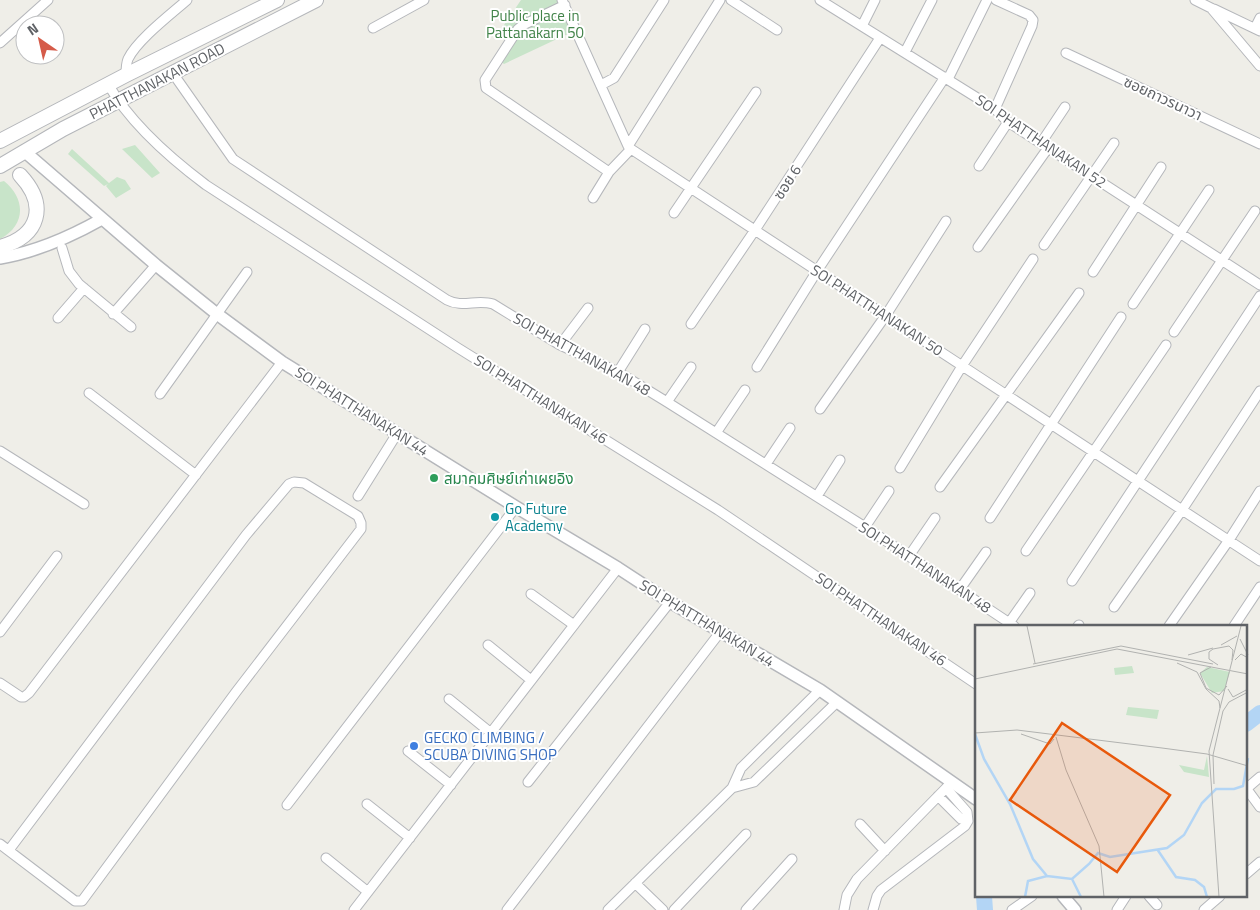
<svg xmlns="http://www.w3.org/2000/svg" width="1260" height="910" font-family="'Titillium Web','Noto Sans Thai',sans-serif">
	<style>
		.green { fill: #c8e4c9 }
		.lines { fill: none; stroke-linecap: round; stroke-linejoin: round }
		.river { stroke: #b3d5f5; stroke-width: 16 }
		.minor-casing { stroke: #b5b7bb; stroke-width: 11 }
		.tertiary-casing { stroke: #b5b7bb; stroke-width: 14 }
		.secondary-casing { stroke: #b4b6ba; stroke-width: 16 }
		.minor { stroke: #fff; stroke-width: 9 }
		.tertiary { stroke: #fff; stroke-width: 11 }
		.secondary { stroke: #fff; stroke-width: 14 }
		.leisure-dot { fill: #2e9e5b; stroke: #fff; stroke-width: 2 }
		.culture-dot { fill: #0f9aa8; stroke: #fff; stroke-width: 2 }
		.shop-dot { fill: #3f7fe0; stroke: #fff; stroke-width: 2 }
		.labels { text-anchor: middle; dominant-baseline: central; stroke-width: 4; stroke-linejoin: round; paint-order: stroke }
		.park-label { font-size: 15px; fill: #418348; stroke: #fff }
		.street-label { font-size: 15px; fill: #5f6266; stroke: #fff }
		.leisure-label { font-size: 15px; fill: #27864d; stroke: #fff; text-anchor: start }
		.culture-label { font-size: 15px; fill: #0d838f; stroke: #fff; text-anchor: start }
		.shop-label { font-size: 15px; fill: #366cbe; stroke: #fff; text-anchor: start }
		.inset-river { fill: none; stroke: #b3d5f5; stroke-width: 2.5 }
		.inset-road { fill: none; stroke: #b1b2b0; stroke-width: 1 }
		.view { fill: #e8590c; fill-opacity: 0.15; stroke: #e8590c; stroke-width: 2.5 }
		.inset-edge { fill: none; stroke: #5f6266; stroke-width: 2.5 }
	</style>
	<rect width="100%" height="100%" fill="#efeee8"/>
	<path class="green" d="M521,0H560L574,31L504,64L498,59L508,43L498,34Z
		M135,145L160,173L152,178L122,149Z
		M72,149L109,183L117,177L125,180L131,189L116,198L106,186L108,184L104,186L68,154Z
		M4,181C26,199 26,225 0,239V182Z"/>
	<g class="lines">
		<path class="river" d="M1246,724L1260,713
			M984,896L985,910"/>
		<g class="minor-casing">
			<path id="minor" d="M562,0L628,146L631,149L1260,561
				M731,0L777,30
				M820,0L995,109L1008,122L1260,285
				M1195,0L1211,8L1260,66
				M565,5L523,25L518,29L485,80L486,88L609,172
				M1214,9L1260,31
				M862,26L875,0
				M373,28L424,0
				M1255,28L1260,18
				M0,43L48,0
				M905,52L932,0
				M1066,53L1260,144
				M172,72L233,159L447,300C462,308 477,299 493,304L560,345L618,372L667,402L865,527L1014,626
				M126,75C126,70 126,64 128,59C137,40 171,14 187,0
				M948,79L987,0
				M108,84C130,123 170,158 206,185L458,348L718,510L976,684
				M601,85L614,78L664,0
				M995,109L1032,26L1033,20L1029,15L996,0
				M1041,143L1065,107
				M628,146L720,0
				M979,166L1008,122
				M593,198L609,172L631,149
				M674,213L756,92
				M1044,245L1114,143
				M978,247L1048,148
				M62,248L69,271L79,284L131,327
				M1093,272L1161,167
				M1133,304L1209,190
				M113,314L156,265
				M58,318L84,288
				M691,324L755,230L880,38
				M1174,332L1255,211
				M560,345L588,308
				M757,367L817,271L945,77
				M618,372L645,329
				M89,393L196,475
				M160,394L247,272
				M667,402L691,367
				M820,409L886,315L946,221
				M716,433L745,390
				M0,451L84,504
				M766,464L790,428
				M900,468L962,366L1033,259
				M940,487L1079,293
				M358,496L398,432
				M817,496L840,460
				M990,518L1121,317
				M865,527L889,491
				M1026,551L1166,345
				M909,556L935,518
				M1072,581L1260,296
				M960,589L986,552
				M531,594L574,625
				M1114,607L1182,510L1260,391
				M1009,623L1030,593
				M1078,626L1079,625
				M1169,626L1229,540L1260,491
				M1234,626L1260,587
				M0,632L57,556
				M488,645L531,680
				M0,683L21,697H24L29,693L282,362
				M449,699L491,733
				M408,751L451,785
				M528,782L670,602
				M732,788L754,782L837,702
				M1246,788L1260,807
				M1246,789L1260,777
				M938,796L961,819L968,821
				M367,804L410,838
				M287,805L516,507
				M860,824L885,851
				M0,844L75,901H82L236,692L361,529V523L358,516L304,483L294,482L289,484L246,535L9,850
				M326,858L368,892
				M1246,874L1260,862
				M635,883L663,910
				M1149,896L1157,905
				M354,910L618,568
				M507,910L721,631
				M608,910L732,788L741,768L820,690
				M674,910L746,834
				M746,910L792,859
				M844,910L847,895L857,879L949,785
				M873,910L877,896L881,890L965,826L968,821L967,812L946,788
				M1012,910L1032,896
				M1117,910L1126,896
				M1204,910L1220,896"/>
		</g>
		<g class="tertiary-casing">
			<path id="tertiary" d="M24,151L156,265L217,314L282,362L516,507L618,568L670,602L820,690L976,799
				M0,258C36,252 70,237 102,219
				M1063,896L1075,910"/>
		</g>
		<g class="secondary-casing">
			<path id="secondary" d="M0,141L126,75L277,0
				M0,166L63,129L316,0
				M0,247C40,236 48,205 20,175"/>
		</g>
		<use href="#minor" class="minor"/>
		<use href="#tertiary" class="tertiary"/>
		<use href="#secondary" class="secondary"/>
	</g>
	<circle class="leisure-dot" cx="434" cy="478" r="5"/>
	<circle class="culture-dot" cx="495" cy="517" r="5"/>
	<circle class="shop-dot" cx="414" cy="746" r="5"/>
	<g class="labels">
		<g class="park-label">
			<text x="535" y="15">Public place in<tspan x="535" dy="17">Pattanakarn 50</tspan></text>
		</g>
		<g class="street-label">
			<text transform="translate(157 81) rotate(-27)">PHATTHANAKAN ROAD</text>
			<text transform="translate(1163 98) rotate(25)">ซอยถาวรนาวา</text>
			<text transform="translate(1041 141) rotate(34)">SOI PHATTHANAKAN 52</text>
			<text transform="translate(787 182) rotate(-57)">ซอย 6</text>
			<text transform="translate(877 310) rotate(33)">SOI PHATTHANAKAN 50</text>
			<text transform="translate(582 354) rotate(29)">SOI PHATTHANAKAN 48</text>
			<text transform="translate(541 399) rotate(32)">SOI PHATTHANAKAN 46</text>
			<text transform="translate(362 411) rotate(32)">SOI PHATTHANAKAN 44</text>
			<text transform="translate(925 567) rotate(33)">SOI PHATTHANAKAN 48</text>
			<text transform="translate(881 619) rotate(34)">SOI PHATTHANAKAN 46</text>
			<text transform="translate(707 623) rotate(31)">SOI PHATTHANAKAN 44</text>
		</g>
		<g class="leisure-label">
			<text x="444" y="478">สมาคมศิษย์เก่าเผยอิง</text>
		</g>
		<g class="culture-label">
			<text x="505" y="508">Go Future<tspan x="505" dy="17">Academy</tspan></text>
		</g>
		<g class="shop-label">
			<text x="424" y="737">GECKO CLIMBING /<tspan x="424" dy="17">SCUBA DIVING SHOP</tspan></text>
		</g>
	</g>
	<g transform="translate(975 625)">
		<rect width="272" height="272" fill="#efeee8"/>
		<path d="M157,41L159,48L140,50L139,43ZM232,42L255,47L249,66L237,68L225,48ZM153,82L184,85L182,94L151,90ZM232,131L234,152L209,147L204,140L229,145Z" fill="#c8e4c9"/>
		<path class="inset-river" d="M0,109L9,134L35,179L58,234L72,251M182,224L201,252L220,255L229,262L232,272M97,254L106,272M50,272L53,256L72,251L97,254L114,239L123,228L135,232L192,223L209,210L227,178L241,164H259L268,161L273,133"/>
		<path class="inset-road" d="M52,1L60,38M265,14L273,30M246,20L262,11M213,30L238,23M260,35L266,29L273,33M202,38L222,47L231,64L244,76L245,83M58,39L146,21L238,39M243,40L234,34V27L238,24L254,21L258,25L257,35M236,42L225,48L231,63L244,70L252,61M0,54L142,24L273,49M253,64L258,72L273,64M248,86L254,77L273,67M0,108L42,105L187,123L232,129L273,141M46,109L75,119L79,114M81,112L91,145L124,221L129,272M239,159L238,130L248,86M244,272L234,126L266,1"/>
		<path class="view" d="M87,98L195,170L142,247L35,175Z"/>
		<rect width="272" height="272" class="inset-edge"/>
	</g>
	<g transform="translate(40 40) rotate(326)"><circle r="24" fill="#ffffff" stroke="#bfc0c2"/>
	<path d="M0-4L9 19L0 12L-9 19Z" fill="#d55b49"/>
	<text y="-8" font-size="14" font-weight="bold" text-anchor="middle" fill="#5f6266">N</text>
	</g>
</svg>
